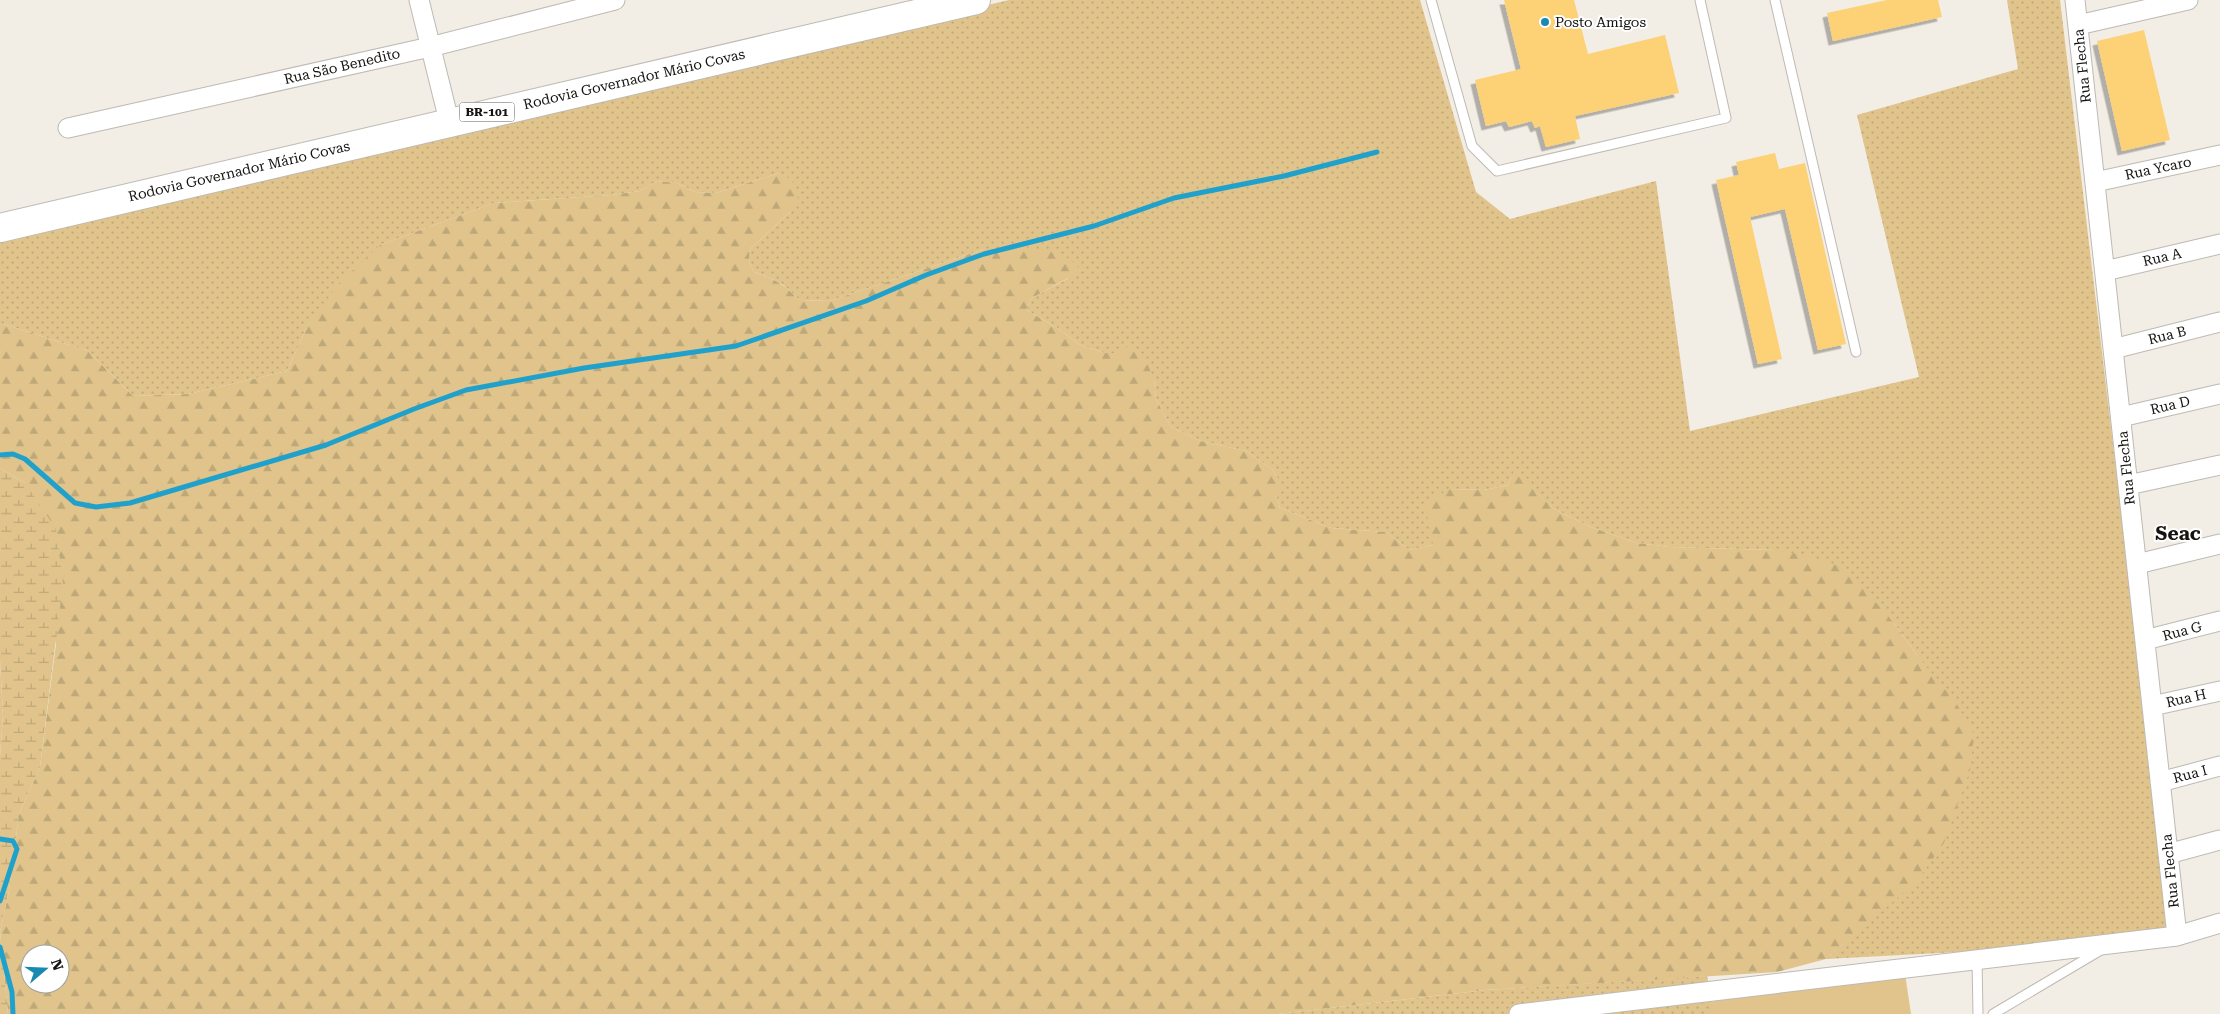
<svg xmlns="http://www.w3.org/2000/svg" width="2220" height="1014" font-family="'Roboto Serif',serif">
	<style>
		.green { fill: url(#green-dots) }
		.forest { fill: url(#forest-firs); fill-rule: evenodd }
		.wetland { fill: url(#wetland-marsh) }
		.pitch { fill: #e0c48c }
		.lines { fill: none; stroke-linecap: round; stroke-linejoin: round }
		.stream { stroke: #20a1cc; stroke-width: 5 }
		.building { fill: #fdd175; filter: url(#shadow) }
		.service-casing { stroke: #bebab3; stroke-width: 11 }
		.minor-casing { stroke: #bebab3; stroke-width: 21 }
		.trunk-casing { stroke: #bebab3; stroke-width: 30 }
		.service { stroke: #fff; stroke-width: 9 }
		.minor { stroke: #fff; stroke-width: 19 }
		.trunk { stroke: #fff; stroke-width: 28 }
		.poi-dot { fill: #198aaf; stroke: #fff; stroke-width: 2 }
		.labels { text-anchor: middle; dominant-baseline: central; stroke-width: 4; stroke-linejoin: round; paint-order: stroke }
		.shield { fill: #fff; stroke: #5a5a58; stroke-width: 1 }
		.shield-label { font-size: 12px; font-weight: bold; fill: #141310 }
		.poi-label { font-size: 14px; fill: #141310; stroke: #fff; text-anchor: start }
		.street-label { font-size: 14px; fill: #141310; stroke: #fff }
		.district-label { font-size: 19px; font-weight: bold; fill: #141310; stroke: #fff }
	</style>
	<defs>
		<pattern id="green-dots" width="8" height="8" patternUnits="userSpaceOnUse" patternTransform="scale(1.25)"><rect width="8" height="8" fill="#e0c48c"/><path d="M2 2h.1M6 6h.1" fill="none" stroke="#bfa878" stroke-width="1.8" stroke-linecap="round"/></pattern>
		<pattern id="forest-firs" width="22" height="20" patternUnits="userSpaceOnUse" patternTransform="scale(1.25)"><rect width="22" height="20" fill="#e0c48c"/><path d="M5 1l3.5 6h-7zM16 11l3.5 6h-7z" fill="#bfa878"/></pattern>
		<pattern id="wetland-marsh" width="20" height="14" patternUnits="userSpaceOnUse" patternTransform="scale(1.25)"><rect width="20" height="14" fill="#e0c48c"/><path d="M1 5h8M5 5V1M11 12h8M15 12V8" fill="none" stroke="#bfa878"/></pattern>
		<filter id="shadow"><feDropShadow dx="-4.5" dy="4.5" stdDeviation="0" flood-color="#0004"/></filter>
	</defs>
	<rect width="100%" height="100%" fill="#f2ede5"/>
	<path class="green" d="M1009,0H1420L1476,192L1510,219L1656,181L1690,431L1919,377L1857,115L2018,69L2007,0H2060L2171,931L2111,944L1826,959L1866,924L1919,658L1893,622L1773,550L1670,547L1637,543L1591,527L1554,509L1514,472L1508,485L1484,490L1449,489L1433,545L1409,550L1386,532L1331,528L1280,508L1276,495L1278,479L1273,470L1246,451L1201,441L1171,427L1156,399L1154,379L1117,353H1104L1080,345L1059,329L1026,310L1032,298L1069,278L984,249L830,301L799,300C785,284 775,279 754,272L749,262L750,249L791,211L779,173L716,193L695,192L677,183L657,181L640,191L611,195L494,203L380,245L307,327L287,371L188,394L133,396L88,351L0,323V237Z
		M1707,976L1715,1014H1278L1486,990Z"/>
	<path class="forest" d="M779,173L792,180L798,198L791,211L750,249L749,262L754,272C773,278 786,285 799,300L830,301L984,249L1022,247L1054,251L1071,260L1081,271L1032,298L1026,310L1059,329L1080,345L1104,353H1117L1131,345L1145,359L1154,379L1156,399L1171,427L1201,441L1246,451L1273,470L1278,479L1280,488L1276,495L1280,508L1331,528L1386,532L1409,550L1433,545L1425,504L1449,489L1484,490L1508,485L1514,471L1554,509L1591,527L1637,543L1670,547L1773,550L1812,556L1836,565L1867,592L1893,622L1919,658L1955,701L1974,735L1970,770L1944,843L1916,882L1826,959L1777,972L1486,990L1278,1014H8L0,932L9,891L19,814L40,767L56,644L25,483L0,468V323L88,351L133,396L188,394L287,371L307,327L338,284L380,245L494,203L611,195L640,191L657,181L677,183L695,192L716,193ZM30,954H60V984H30Z
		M0,660L3,715L0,757Z"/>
	<path class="wetland" d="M0,468L25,483L56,529L63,583L40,767L19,814L9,891L0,932L8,1014H0V757L3,715L0,660Z"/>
	<path class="pitch" d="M1905,974L1911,1014H1711L1709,1002Z"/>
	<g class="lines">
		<path class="stream" d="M0,455L13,454L25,459L75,503L96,507L130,503L326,445L414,409L466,390L584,368L736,346L866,301L926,275L984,254L1094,226L1174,198L1284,176L1377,152
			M0,839L13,841L17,849L0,901
			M0,947L12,992L13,1014"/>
	</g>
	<path class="building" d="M1504,0H1574L1588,54L1665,35L1679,93L1575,116L1580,139L1546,147L1540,126L1535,128L1532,121L1509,127L1506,121L1486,126L1475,80L1521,69Z
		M1887,0H1938L1942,17L1833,41L1827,13Z
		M2144,30L2170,140L2122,151L2097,41Z
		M1775,153L1779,169L1805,163L1846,344L1818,350L1785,209L1750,217L1782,359L1758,364L1716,180L1739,175L1736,162Z"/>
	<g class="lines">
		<g class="service-casing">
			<path id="service" d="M1431,0L1472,146L1497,171L1726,118L1700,0
				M1775,0L1856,352
				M1977,960L1978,1014
				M1993,1014L2101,950"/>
		</g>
		<g class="minor-casing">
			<path id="minor" d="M419,0L449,121
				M2075,0L2177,936
				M2078,25L2188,0
				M68,128L430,47L615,0
				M2095,182L2220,155
				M2105,271L2220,244
				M2113,349L2220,322
				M2121,417L2220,394
				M2128,485L2220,465
				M2137,564L2220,544
				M2145,640L2220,621
				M2152,706L2220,691
				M2160,782L2220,766
				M2168,854L2220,840
				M1519,1014L2177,936L2220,923"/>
		</g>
		<g class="trunk-casing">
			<path id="trunk" d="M0,228L976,0"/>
		</g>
		<use href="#service" class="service"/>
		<use href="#minor" class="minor"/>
		<use href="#trunk" class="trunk"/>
	</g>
	<circle class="poi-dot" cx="1545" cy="22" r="5"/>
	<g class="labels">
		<rect class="shield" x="459.5" y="102.5" width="55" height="19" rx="4"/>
		<g class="shield-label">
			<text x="487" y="112">BR-101</text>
		</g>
		<g class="poi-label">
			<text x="1555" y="22">Posto Amigos</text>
		</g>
		<g class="street-label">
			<text transform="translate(342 66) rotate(-13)">Rua São Benedito</text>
			<text transform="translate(2082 66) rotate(-96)">Rua Flecha</text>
			<text transform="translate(634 79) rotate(-13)">Rodovia Governador Mário Covas</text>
			<text transform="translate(2158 168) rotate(-12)">Rua Ycaro</text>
			<text transform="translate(239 171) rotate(-13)">Rodovia Governador Mário Covas</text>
			<text transform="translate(2162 257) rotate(-13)">Rua A</text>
			<text transform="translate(2167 335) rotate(-14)">Rua B</text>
			<text transform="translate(2170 405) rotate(-13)">Rua D</text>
			<text transform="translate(2126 468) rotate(-96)">Rua Flecha</text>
			<text transform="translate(2182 631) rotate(-15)">Rua G</text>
			<text transform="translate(2186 698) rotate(-13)">Rua H</text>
			<text transform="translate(2190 774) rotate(-15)">Rua I</text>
			<text transform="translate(2170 871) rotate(-96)">Rua Flecha</text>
		</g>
		<g class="district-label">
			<text x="2178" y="533">Seac</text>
		</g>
	</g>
	<g transform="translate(45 969) rotate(71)"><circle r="24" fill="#ffffff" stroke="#a1a19f"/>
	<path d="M0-4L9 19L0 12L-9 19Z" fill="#198aaf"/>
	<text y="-8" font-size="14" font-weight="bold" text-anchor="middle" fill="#141310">N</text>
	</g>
</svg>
